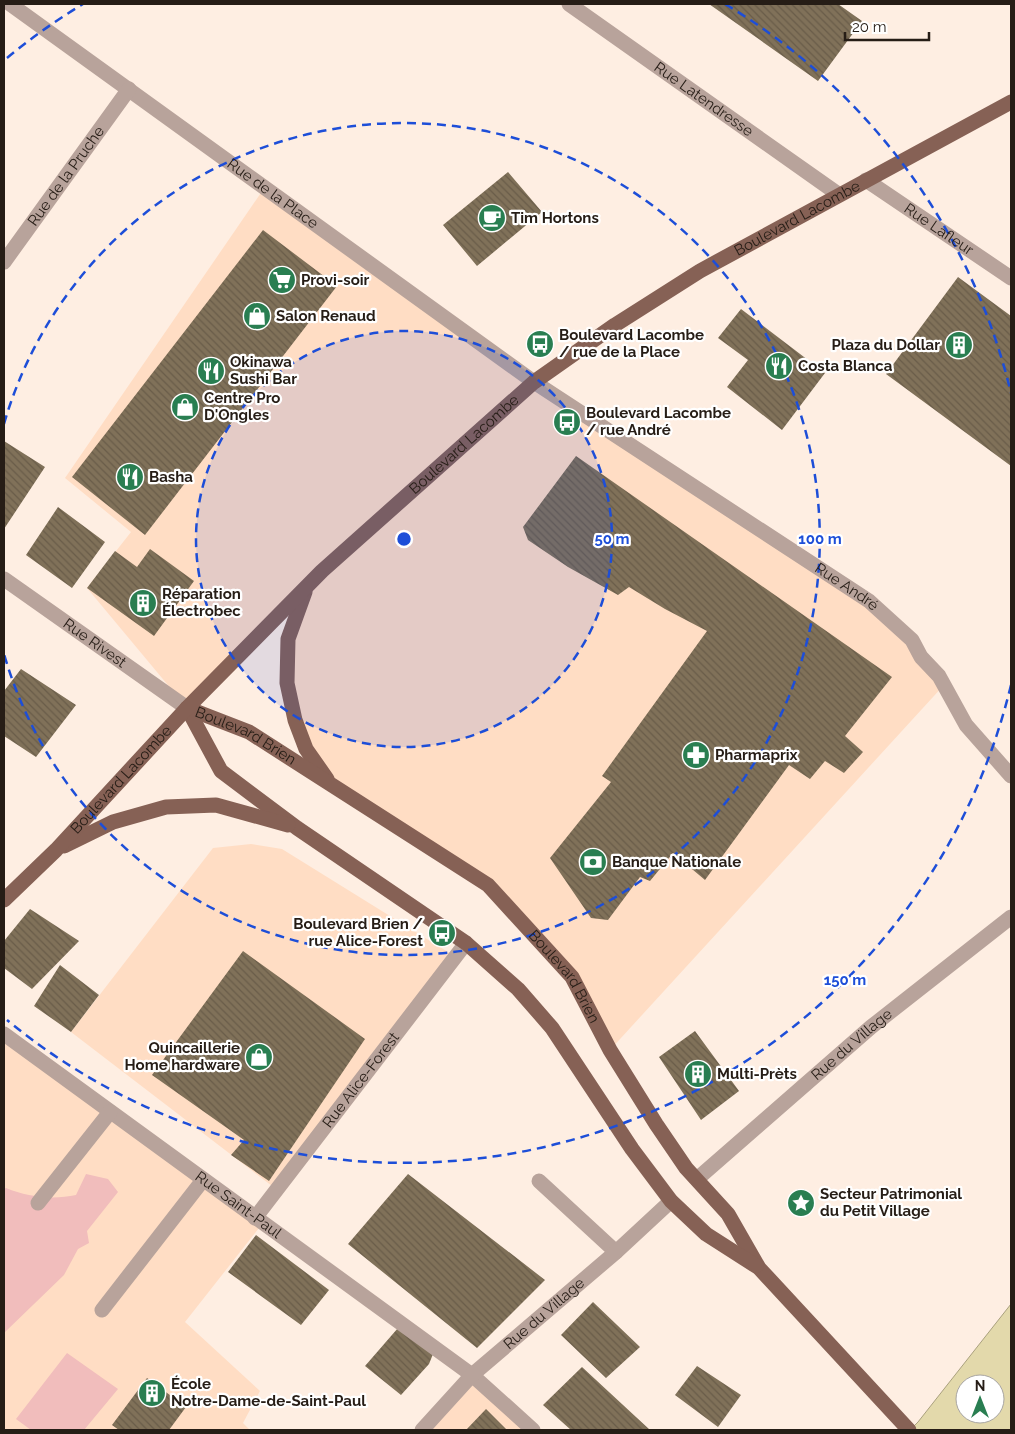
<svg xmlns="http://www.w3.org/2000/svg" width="1015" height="1434" font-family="Raleway,sans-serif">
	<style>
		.built { fill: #ffddc4 }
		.park { fill: #f1bdbc }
		.water { fill: #e3d9ab; stroke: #aaa17e; fill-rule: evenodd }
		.building { fill: url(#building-back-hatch) }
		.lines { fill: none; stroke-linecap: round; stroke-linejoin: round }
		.minor { stroke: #b8a39b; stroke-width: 15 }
		.major { stroke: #866155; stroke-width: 15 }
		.ring { fill: none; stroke: #1d4ed8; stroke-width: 2.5; stroke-dasharray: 9 6 }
		.labels { text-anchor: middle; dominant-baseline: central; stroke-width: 4.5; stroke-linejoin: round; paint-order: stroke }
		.street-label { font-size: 15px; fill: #261d16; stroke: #fff }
		.poi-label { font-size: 15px; font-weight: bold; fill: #261d16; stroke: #fff; text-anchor: start }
		.centre { fill: #1d4ed8; stroke: #fff; stroke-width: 2.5 }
		.ring-label { font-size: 15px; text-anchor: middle; font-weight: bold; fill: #1d4ed8; stroke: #fff; stroke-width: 4.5; stroke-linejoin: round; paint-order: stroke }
	</style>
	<defs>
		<pattern id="building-back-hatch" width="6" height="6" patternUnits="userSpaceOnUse" patternTransform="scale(1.25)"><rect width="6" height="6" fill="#807159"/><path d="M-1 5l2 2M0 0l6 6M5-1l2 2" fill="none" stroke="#695c49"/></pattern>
	</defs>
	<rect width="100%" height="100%" fill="#feeee2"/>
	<path class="built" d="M265,187L534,382L869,601L944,685L610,1050L572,977L488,885L331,785L295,720L288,639L306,590L187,708L87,588L131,532L65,478Z
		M251,844L282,849L456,957L276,1189L71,1032L213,848Z
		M4,1034L259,1228L185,1322L260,1391L243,1423L250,1430H4Z
		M472,1375L534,1430H423Z"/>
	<path class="park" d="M86,1174L108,1179L118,1192L87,1231L89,1243L78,1249L64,1275L4,1333V1189L6,1188C28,1197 53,1200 76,1195Z
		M67,1353L118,1389L84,1430H31L16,1419Z"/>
	<path class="water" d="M1011,1304V1430H910L918,1422ZM965,1384H995V1414H965Z"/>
	<path class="building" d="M709,4H838L862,21L818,81Z
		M508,172L542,212L477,266L443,225Z
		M263,230L337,286L145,535L72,477Z
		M958,277L1011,316V466L886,374Z
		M741,309L825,373L782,430L727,387L748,360L718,338Z
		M4,441L45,467L4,529Z
		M576,456L892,677L845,736L863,752L844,773L825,761L810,779L789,765L705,880L673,853L650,881L640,877L608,920L591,918L550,858L611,782L602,776L707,631L665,609L629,587L618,595L568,567L528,540L523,527Z
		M58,507L105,542L72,588L26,555Z
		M150,549L194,581L154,636L87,588L115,551L137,567Z
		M21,669L76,705L36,757L4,736V691Z
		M30,909L79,941L32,989L4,968V941Z
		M243,951L365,1039L269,1181L231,1155L244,1140L152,1075Z
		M60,965L99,995L71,1032L34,1006Z
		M695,1031L739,1091L701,1120L659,1057Z
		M408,1174L545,1280L477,1348L348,1244Z
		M256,1235L329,1290L301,1325L228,1272Z
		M593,1302L640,1347L606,1378L561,1335Z
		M398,1328L433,1354L429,1364L401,1395L365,1366Z
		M697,1366L741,1395L718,1427L675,1395Z
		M582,1367L650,1430H571L543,1405Z
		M147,1378L186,1407L169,1430H119L112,1425Z
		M486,1409L507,1430H466Z"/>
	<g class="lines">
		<g class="minor">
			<path id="s1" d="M10,4L534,382L869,601L912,640L921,657L939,676L966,725L1011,776"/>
			<path id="s2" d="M569,4L838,194"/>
			<path id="s3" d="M866,180L1011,278"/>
			<path id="s4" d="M4,262L129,89"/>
			<path id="s5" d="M4,579L187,708"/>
			<path id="s6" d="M4,1034L472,1375L533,1430"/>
			<path id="s7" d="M697,1179L871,1027L1011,917"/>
			<path d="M539,1181L616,1252"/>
			<path d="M38,1203L110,1112"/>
			<path id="s8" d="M255,1218L466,943"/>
			<path d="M102,1310L203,1180"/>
			<path id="s9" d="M422,1430L472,1375L616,1252L671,1201"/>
		</g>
		<g class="major">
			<path d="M305,592L288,639L287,683L295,720L306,749L327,779"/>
			<path id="s10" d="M187,708L249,732L488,885L572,977L610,1050L656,1124L686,1168L728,1214L759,1268L909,1430"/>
			<path d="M187,708L221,771L297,828L466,943L518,989L552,1028L632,1149L671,1201L706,1234L756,1266"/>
			<path d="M64,846L113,822L166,807L216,805L288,825"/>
			<path id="s11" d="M4,900L56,850L187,708L322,571L534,382L615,325L700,271L1011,102"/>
		</g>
	</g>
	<circle cx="404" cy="539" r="208" fill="#1d4ed8" fill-opacity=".12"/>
	<g class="ring">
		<circle cx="404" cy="539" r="208"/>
		<path d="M4 424A416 416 0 1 1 4 654"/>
		<path d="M1011 685A624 624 0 0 1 7 1020M7 58A624 624 0 0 1 83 4M725 4A624 624 0 0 1 1011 393"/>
	</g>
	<defs>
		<g id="cafe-disc" transform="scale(1.4375)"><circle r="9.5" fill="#297e51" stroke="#fff"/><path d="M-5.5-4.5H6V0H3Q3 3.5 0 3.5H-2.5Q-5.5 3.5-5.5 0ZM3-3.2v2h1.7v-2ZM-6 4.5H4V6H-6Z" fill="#fff"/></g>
		<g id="supermarket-disc" transform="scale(1.4375)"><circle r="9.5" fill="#297e51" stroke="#fff"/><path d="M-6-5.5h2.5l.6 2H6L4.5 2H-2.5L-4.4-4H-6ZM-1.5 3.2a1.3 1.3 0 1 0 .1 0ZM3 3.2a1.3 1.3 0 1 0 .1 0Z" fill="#fff"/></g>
		<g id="shop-disc" transform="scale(1.4375)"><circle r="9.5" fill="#297e51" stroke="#fff"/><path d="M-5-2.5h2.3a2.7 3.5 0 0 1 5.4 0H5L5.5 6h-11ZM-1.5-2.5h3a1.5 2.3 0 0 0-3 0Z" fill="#fff"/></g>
		<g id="bus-disc" transform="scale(1.4375)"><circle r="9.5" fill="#297e51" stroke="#fff"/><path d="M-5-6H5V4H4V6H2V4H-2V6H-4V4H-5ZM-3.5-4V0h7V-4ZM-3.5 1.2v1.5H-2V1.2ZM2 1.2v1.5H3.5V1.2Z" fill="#fff"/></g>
		<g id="building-disc" transform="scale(1.4375)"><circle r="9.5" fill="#297e51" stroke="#fff"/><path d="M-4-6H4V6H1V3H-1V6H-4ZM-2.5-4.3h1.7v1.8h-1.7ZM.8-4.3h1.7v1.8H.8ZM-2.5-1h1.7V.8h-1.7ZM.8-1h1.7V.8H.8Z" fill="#fff"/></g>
		<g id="restaurant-disc" transform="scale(1.4375)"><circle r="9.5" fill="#297e51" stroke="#fff"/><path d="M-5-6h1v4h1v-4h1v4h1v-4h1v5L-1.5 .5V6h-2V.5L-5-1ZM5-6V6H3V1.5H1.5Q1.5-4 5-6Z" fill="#fff"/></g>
		<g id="pharmacy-disc" transform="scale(1.4375)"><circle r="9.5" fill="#297e51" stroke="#fff"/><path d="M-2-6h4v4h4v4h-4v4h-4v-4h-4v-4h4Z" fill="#fff"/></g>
		<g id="bank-disc" transform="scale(1.4375)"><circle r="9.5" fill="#297e51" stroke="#fff"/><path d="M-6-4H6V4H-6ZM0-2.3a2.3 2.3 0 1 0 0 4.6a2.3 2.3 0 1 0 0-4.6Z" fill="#fff"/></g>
		<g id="sight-disc" transform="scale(1.4375)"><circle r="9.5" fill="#297e51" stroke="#fff"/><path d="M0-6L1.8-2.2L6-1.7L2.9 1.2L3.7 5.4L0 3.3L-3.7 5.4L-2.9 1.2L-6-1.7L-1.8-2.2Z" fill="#fff"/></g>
	</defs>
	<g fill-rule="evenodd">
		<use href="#cafe-disc" x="492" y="218"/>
		<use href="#supermarket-disc" x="282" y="280"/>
		<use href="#shop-disc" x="257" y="316"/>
		<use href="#bus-disc" x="540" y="344"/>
		<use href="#building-disc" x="959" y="345"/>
		<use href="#restaurant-disc" x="779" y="366"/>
		<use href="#restaurant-disc" x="211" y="371"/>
		<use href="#shop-disc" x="185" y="407"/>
		<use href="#bus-disc" x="567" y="422"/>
		<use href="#restaurant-disc" x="130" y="477"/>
		<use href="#building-disc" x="143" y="603"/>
		<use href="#pharmacy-disc" x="696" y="755"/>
		<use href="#bank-disc" x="593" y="862"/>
		<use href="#bus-disc" x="442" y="933"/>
		<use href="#shop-disc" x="259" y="1057"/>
		<use href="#building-disc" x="698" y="1074"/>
		<use href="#sight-disc" x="801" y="1203"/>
		<use href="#building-disc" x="152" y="1393"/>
	</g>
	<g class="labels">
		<g class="street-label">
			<text stroke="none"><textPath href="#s2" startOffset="165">Rue Latendresse</textPath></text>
			<text stroke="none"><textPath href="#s4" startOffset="106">Rue de la Pruche</textPath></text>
			<text stroke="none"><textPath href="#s1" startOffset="324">Rue de la Place</textPath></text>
			<text stroke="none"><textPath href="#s11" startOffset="1052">Boulevard Lacombe</textPath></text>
			<text stroke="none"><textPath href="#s3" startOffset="88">Rue Lafleur</textPath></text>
			<text stroke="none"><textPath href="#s11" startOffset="648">Boulevard Lacombe</textPath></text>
			<text stroke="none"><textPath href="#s1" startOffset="1020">Rue André</textPath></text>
			<text stroke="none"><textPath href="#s5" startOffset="111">Rue Rivest</textPath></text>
			<text stroke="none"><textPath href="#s10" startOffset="65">Boulevard Brien</textPath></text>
			<text stroke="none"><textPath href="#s11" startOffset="168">Boulevard Lacombe</textPath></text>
			<text stroke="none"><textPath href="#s10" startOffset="470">Boulevard Brien</textPath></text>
			<text stroke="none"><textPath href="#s7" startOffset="205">Rue du Village</textPath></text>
			<text stroke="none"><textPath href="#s8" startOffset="174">Rue Alice-Forest</textPath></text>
			<text stroke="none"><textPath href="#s6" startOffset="290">Rue Saint-Paul</textPath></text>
			<text stroke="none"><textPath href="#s9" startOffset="169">Rue du Village</textPath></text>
		</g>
		<g class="poi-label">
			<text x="511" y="218">Tim Hortons</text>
			<text x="301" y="280">Provi-soir</text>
			<text x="276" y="316">Salon Renaud</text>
			<text x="559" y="335">Boulevard Lacombe<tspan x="559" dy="17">/ rue de la Place</tspan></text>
			<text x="940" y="345" text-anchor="end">Plaza du Dollar</text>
			<text x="230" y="362">Okinawa<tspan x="230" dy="17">Sushi Bar</tspan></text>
			<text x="798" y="366">Costa Blanca</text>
			<text x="204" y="398">Centre Pro<tspan x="204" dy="17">D'Ongles</tspan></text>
			<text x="586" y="413">Boulevard Lacombe<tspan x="586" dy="17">/ rue André</tspan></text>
			<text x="149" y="477">Basha</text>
			<text x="162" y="594">Réparation<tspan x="162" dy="17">Électrobec</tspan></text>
			<text x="715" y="755">Pharmaprix</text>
			<text x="612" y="862">Banque Nationale</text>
			<text x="423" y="924" text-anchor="end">Boulevard Brien /<tspan x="423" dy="17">rue Alice-Forest</tspan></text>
			<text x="240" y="1048" text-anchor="end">Quincaillerie<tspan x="240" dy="17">Home hardware</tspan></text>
			<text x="717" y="1074">Multi-Prèts</text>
			<text x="820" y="1194">Secteur Patrimonial<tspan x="820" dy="17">du Petit Village</tspan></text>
			<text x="171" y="1384">École<tspan x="171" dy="17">Notre-Dame-de-Saint-Paul</tspan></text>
		</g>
	</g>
	<circle cx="404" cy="539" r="8" class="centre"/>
	<g class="ring-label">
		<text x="612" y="544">50 m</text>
		<text x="820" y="544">100 m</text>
		<text x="845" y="985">150 m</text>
	</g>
	<rect width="1015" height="1434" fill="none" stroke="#261d16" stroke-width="10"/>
	<g transform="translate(980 1399)"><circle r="24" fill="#ffffff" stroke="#a8a5a2"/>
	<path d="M0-4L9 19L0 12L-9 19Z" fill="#297e51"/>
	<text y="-8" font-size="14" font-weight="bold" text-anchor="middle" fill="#261d16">N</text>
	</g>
	<path d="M845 32v8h84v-8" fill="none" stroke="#261d16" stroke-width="2.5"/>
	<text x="852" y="32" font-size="15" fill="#261d16" stroke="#ffffff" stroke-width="4" paint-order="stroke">20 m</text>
</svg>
